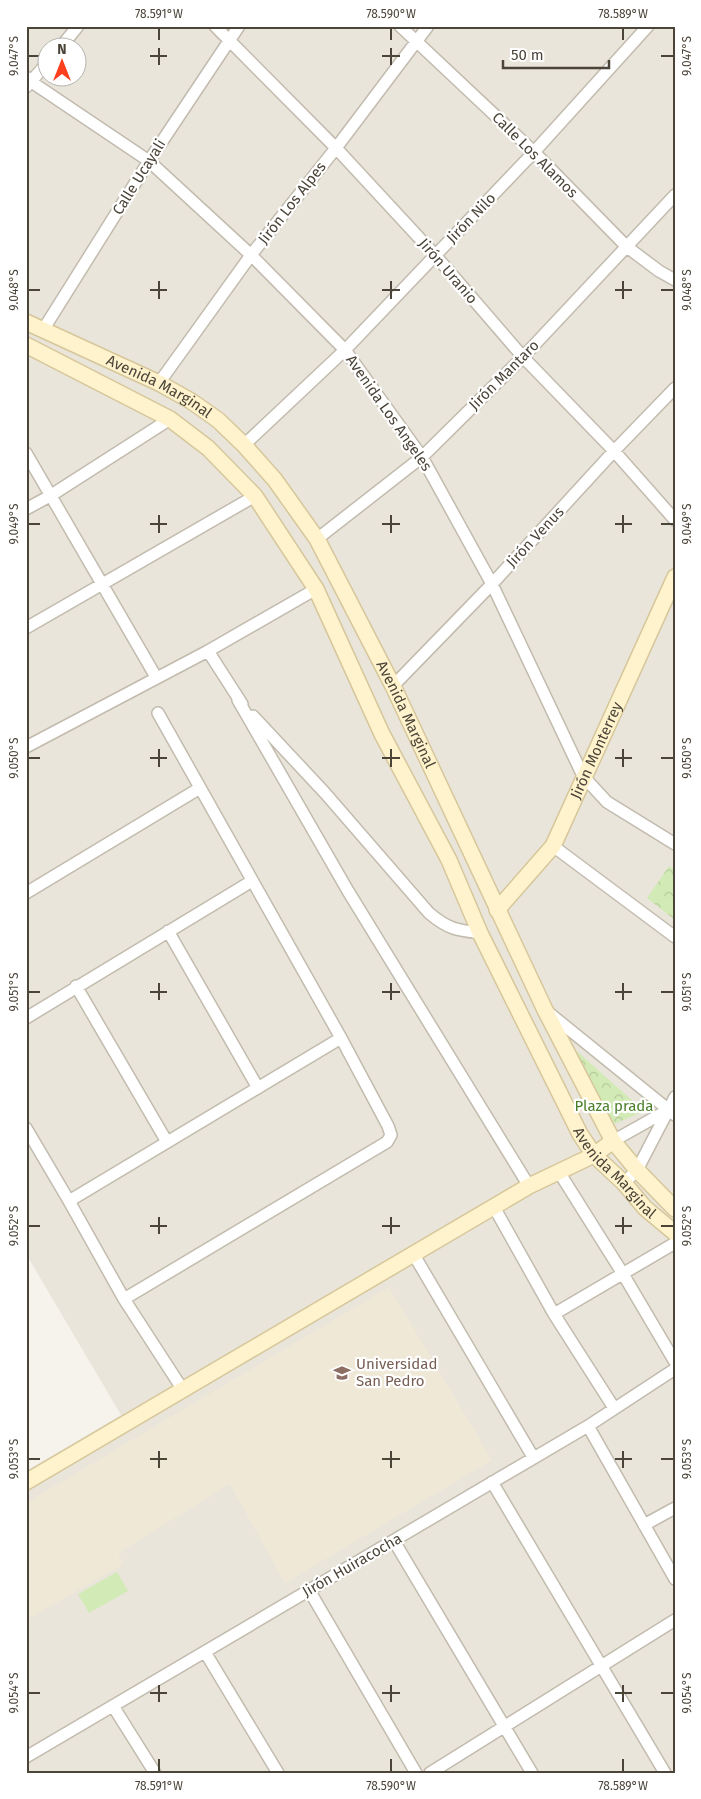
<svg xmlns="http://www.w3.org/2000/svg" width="701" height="1799" font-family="'Fira Sans',sans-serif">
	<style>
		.residential { fill: #eae5da; fill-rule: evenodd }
		.education { fill: #efe8d6 }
		.forest { fill: url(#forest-crowns) }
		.pitch { fill: #d2eab5 }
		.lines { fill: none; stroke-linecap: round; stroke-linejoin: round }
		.street-casing { stroke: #c2bbae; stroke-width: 14 }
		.secondary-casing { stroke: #d6c79b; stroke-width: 18 }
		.street { stroke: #fff; stroke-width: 11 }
		.secondary { stroke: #fff3cd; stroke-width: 15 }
		.ticks { fill: none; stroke: #4b4439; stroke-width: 2 }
		.labels { text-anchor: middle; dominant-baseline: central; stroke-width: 4.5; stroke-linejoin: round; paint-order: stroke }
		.street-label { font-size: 15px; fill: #4b4439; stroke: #fff }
		.park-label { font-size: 15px; fill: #4a7f2a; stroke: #fff }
		.education-label { font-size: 15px; fill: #785e54; stroke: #fff; text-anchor: start }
		.neatline { fill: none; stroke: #4b4439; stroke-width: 2 }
		.ticks-label { font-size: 12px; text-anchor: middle; fill: #4b4439 }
	</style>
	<defs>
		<pattern id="forest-crowns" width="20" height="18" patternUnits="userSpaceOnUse" patternTransform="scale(1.25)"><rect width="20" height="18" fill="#d2eab5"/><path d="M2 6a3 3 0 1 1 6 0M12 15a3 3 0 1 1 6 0" fill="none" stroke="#b6ca9c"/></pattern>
	</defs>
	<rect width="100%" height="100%" fill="#f6f3ec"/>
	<path class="residential" d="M26,26H675V1773H26V1471L121,1415L26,1254ZM48,48H78V78H48Z"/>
	<path class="education" d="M389,1287L492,1460L285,1583L230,1484L118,1553L124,1564L26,1620V1503Z"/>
	<path class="forest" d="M669,866L675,870V920L647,898Z
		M562,1038L644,1111L605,1128Z"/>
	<path class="pitch" d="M117,1572L128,1591L89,1613L78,1594Z"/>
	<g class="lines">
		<g class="street-casing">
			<path id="street" d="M215,26L336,148L435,255L523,357L614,451L675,520
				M400,26L534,152L627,247L659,271L675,280
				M60,48L78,26
				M26,77L30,81L149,161L251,255L345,350L422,457L492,584L583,776L607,802L675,844
				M26,87L48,62
				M43,330L149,161L239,26
				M159,383L251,255L336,148L428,26
				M244,445L345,350L534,152L648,26
				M26,453L156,677
				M26,509L50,496L170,419
				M317,539L422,457L523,357L675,195
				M26,628L255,496
				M208,651L242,704
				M393,686L492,584L614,451L675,388
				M238,700L348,891L529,1186
				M253,716L325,793L429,913C448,929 456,930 480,933
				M26,747L208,651L316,589
				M553,846L675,937
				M26,893L200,788
				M168,931L258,1088
				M76,986L167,1142
				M549,1013L675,1115
				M26,1018L252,881
				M26,1128L69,1201L124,1299L183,1390
				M613,1141L668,1110
				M559,1172L623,1274L675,1362
				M624,1183L637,1170L675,1097
				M69,1201L341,1038
				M494,1207L554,1314L614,1408
				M414,1255L533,1457
				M124,1299L387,1142L391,1135L388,1126L341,1038L158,713
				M554,1314L675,1243
				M588,1426L675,1579
				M492,1482L665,1773
				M644,1525L675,1508
				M394,1541L532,1773
				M309,1590L416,1773
				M205,1652L278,1773
				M113,1706L155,1773
				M26,1757L588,1426L675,1369
				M430,1773L675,1620"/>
		</g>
		<g class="secondary-casing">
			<g id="secondary">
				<path id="s1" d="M26,322L159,383L191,401L218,420L244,445L275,480L317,539L393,686L545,1010L613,1141L637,1170L675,1209"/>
				<path id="s2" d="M26,345L170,419L208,448L255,496L316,589L382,734L449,860L480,933L580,1134L594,1155L624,1183L645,1208L675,1233"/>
				<path id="s3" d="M497,910L553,846L675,577"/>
				<path d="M26,1482L529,1186L594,1155L613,1141"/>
			</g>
		</g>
		<use href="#street" class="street"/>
		<use href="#secondary" class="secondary"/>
	</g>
	<path class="ticks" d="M159,28V40M391,28V40M623,28V40M159,48V65M391,48V65M28,56H40M150,56H167M382,56H400M661,56H674M159,281V299M391,281V299M623,281V299M28,290H40M150,290H167M382,290H400M615,290H632M661,290H674M159,515V533M391,515V533M623,515V533M28,524H40M150,524H167M382,524H400M615,524H632M661,524H674M159,749V767M391,749V767M623,749V767M28,758H40M150,758H167M382,758H400M615,758H632M661,758H674M159,983V1000M391,983V1000M623,983V1000M28,992H40M150,992H167M382,992H400M615,992H632M661,992H674M159,1217V1234M391,1217V1234M623,1217V1234M28,1226H40M150,1226H167M382,1226H400M615,1226H632M661,1226H674M159,1451V1468M391,1451V1468M623,1451V1468M28,1459H40M150,1459H167M382,1459H400M615,1459H632M661,1459H674M159,1685V1702M391,1685V1702M623,1685V1702M28,1693H40M150,1693H167M382,1693H400M615,1693H632M661,1693H674M159,1759V1772M391,1759V1772M623,1759V1772"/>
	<defs>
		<g id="university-bare" transform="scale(1.35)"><path d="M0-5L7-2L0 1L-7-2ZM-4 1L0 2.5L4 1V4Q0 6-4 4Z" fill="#8d6e63" stroke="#fff" stroke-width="2.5" paint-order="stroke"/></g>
	</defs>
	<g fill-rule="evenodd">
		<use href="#university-bare" x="342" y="1373"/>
	</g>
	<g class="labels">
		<g class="street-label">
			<text transform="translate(535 155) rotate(45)">Calle Los Alamos</text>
			<text transform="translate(139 177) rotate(-58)">Calle Ucayali</text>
			<text transform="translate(292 203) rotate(-52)">Jirón Los Alpes</text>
			<text transform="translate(471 218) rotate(-46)">Jirón Nilo</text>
			<text transform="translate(448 271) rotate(49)">Jirón Uranio</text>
			<text transform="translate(504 375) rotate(-45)">Jirón Mantaro</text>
			<text stroke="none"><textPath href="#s1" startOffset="148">Avenida Marginal</textPath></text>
			<text transform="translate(389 413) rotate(55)">Avenida Los Angeles</text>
			<text transform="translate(535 537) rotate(-47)">Jirón Venus</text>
			<text stroke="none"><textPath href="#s1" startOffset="568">Avenida Marginal</textPath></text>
			<text stroke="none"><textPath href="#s3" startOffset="190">Jirón Monterrey</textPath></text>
			<text stroke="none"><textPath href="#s2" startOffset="1046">Avenida Marginal</textPath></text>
			<text transform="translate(352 1565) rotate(-30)">Jirón Huiracocha</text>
		</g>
		<g class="park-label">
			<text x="614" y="1106">Plaza prada</text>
		</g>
		<g class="education-label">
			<text x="356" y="1364">Universidad<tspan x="356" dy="17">San Pedro</tspan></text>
		</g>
	</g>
	<rect width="701" height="1799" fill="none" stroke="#ffffff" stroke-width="55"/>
	<g transform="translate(62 62)"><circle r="24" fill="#ffffff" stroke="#b7b4b0"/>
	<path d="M0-4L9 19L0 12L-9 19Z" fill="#fc3f1d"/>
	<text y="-8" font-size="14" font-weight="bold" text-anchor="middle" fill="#4b4439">N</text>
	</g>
	<path d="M503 60v8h106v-8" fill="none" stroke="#4b4439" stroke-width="2.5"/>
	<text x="511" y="60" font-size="15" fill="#4b4439" stroke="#ffffff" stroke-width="4" paint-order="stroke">50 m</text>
	<rect x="28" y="28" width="646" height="1744" class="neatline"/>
	<g class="ticks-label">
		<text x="159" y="18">78.591°W</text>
		<text x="391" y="18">78.590°W</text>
		<text x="623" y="18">78.589°W</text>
		<text transform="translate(14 56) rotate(-90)" y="4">9.047°S</text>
		<text transform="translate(687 56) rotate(-90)" y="4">9.047°S</text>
		<text transform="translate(14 290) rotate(-90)" y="4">9.048°S</text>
		<text transform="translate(687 290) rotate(-90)" y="4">9.048°S</text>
		<text transform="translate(14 524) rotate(-90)" y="4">9.049°S</text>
		<text transform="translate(687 524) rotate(-90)" y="4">9.049°S</text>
		<text transform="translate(14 758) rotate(-90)" y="4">9.050°S</text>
		<text transform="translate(687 758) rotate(-90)" y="4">9.050°S</text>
		<text transform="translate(14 992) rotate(-90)" y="4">9.051°S</text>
		<text transform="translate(687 992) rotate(-90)" y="4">9.051°S</text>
		<text transform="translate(14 1226) rotate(-90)" y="4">9.052°S</text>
		<text transform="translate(687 1226) rotate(-90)" y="4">9.052°S</text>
		<text transform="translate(14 1459) rotate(-90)" y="4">9.053°S</text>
		<text transform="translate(687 1459) rotate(-90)" y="4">9.053°S</text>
		<text transform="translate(14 1693) rotate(-90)" y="4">9.054°S</text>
		<text transform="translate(687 1693) rotate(-90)" y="4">9.054°S</text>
		<text x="159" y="1790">78.591°W</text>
		<text x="391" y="1790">78.590°W</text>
		<text x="623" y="1790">78.589°W</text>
	</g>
</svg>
